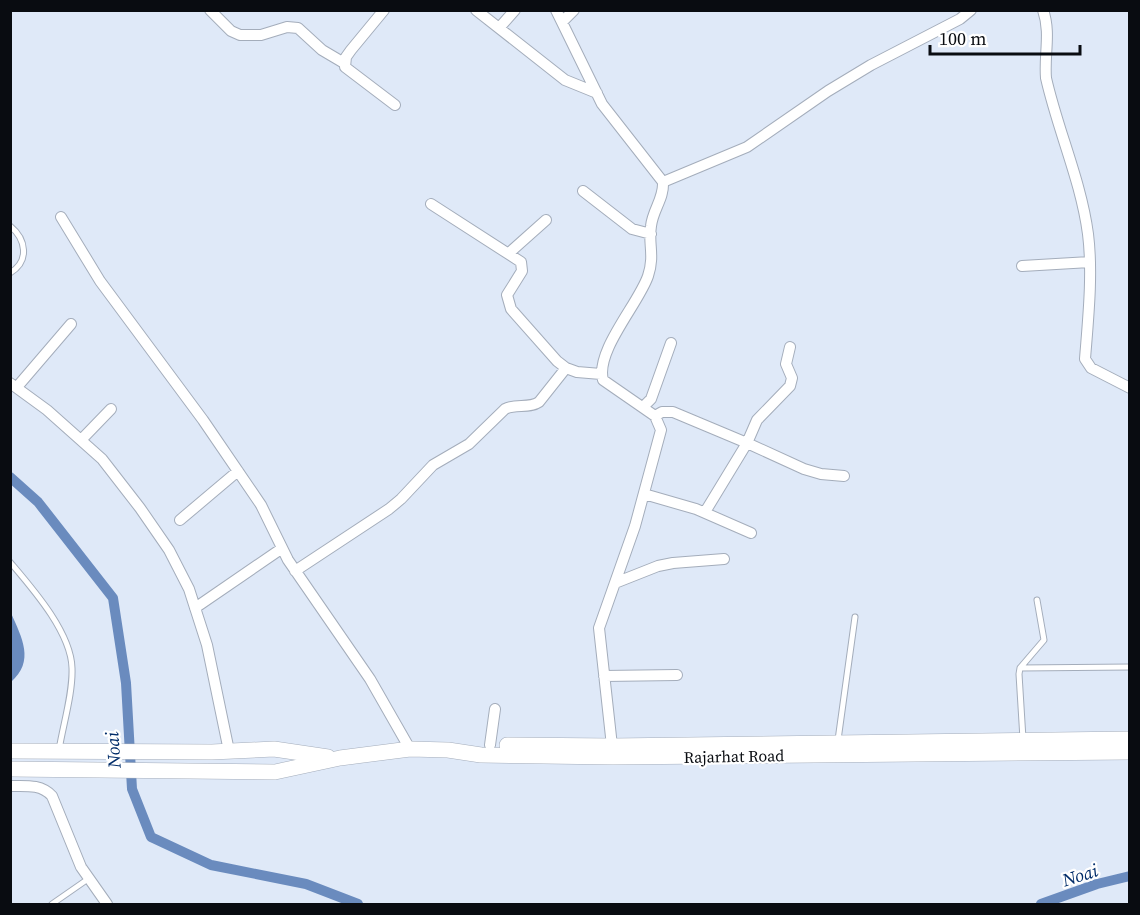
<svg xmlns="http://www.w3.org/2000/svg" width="1140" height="915" font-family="'Source Serif 4',serif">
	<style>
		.water { fill: #6a8bbe }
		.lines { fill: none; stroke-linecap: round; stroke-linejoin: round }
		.canal { stroke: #6a8bbe; stroke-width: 10 }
		.lane-casing { stroke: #a4adbb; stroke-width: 7 }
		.street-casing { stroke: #a4adbb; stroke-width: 12 }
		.primary-casing { stroke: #a4adbb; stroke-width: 16 }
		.lane { stroke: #fff; stroke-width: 5 }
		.street { stroke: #fff; stroke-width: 10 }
		.primary { stroke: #fff; stroke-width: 15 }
		.labels { text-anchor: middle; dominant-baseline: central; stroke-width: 4.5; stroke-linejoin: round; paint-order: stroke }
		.street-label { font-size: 16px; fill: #090c11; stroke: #fff }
		.water-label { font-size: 18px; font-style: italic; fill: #012c69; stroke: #fff }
	</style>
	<rect width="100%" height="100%" fill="#dfe9f8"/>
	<path class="water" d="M11,613C22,638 35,661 11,682Z"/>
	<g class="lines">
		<path class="canal" d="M10,477L38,502L113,598L126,683L132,789L151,837L211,865L306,884L358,904
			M1041,904L1097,884L1130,876"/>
		<g class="lane-casing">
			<path id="lane" d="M10,226C26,239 30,261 10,273
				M10,562C32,588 71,632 72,668C73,693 63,725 59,750
				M1020,668L1130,667
				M1023,739L1019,674L1020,668L1044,640L1037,600
				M838,740L855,617
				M52,904L88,879"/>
		</g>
		<g class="street-casing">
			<path id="street" d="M210,10L231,31L240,35H261L287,27L298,28L322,50L344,63
				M384,10L351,50L346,57L345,67L395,105
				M476,10L565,80L597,93
				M556,10L602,104L663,182C664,199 653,209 651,226C648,244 655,255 648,276C639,303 595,351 603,380L655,416L661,430L635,526L599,628L612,746
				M1043,10C1051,33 1044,54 1046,78C1058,131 1081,181 1088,234C1093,274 1088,320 1085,359L1091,368L1130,388
				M562,22L574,10
				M499,28L515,10
				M663,182L747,147L828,91L871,65L960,19L971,10
				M583,191L632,229L651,234
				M431,204L521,262L522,271L507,295L511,309L557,361L566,368L577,372L601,374
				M61,217L100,281L203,420L261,505L288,560L370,679L410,749
				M509,253L546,220
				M1022,266L1090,262
				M10,383L47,410L102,459L140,508L169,550L189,589L207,645L229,751
				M17,387L71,324
				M644,406L651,399L671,343
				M655,416L662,412H673L747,443L804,469L821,474L844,476
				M81,440L111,409
				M644,494L696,509L751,533
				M705,512L747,443L757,420L790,386L792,378L786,364L790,347
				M180,520L238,471
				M295,571L389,509L401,499L433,465L469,444L505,409C515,403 529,409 539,402L566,368
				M615,583L658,566L673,563L724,559
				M195,608L281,549
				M604,676L677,675
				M490,745L495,709
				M10,786C26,786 41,784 52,796L81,867L107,904"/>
		</g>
		<g class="primary-casing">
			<path id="primary" d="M507,745L612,746L1130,739
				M10,751L212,752L274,749L328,757
				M10,769L275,772L340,758L410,749L448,750L481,755L613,757L1130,752"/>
		</g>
		<use href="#lane" class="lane"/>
		<use href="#street" class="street"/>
		<use href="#primary" class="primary"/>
	</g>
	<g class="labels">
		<g class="street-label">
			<text transform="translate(734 756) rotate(-1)">Rajarhat Road</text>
		</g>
		<g class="water-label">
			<text transform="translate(113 750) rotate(-94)">Noai</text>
			<text transform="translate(1080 875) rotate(-18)">Noai</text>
		</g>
	</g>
	<rect width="1140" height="915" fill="none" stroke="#090c11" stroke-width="24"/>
	<path d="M930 45v9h150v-9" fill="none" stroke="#090c11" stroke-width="3"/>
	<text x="939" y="45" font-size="18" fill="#090c11" stroke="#ffffff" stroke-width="4.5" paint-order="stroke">100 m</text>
</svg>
